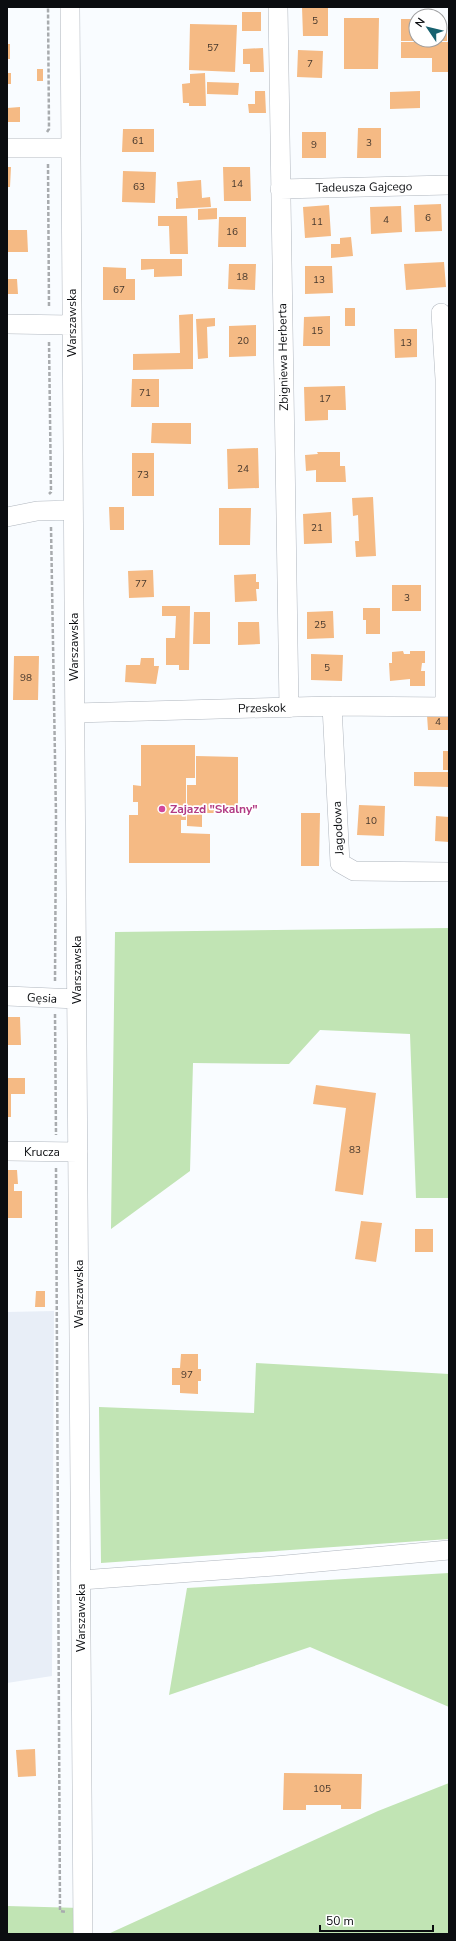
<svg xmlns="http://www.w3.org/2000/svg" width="456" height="1941" font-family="'Nunito Sans',sans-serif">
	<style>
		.built { fill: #e8eef7 }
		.green { fill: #c1e4b4 }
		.building { fill: #f5ba84 }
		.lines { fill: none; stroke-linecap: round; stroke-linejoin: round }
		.minor-casing { stroke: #b0b6be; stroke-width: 20 }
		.path { stroke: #a8abae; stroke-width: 2.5; stroke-dasharray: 4 2; stroke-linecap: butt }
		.minor { stroke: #fff; stroke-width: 19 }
		.hotel-dot { fill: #d1479c; stroke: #fff; stroke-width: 1.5 }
		.labels { text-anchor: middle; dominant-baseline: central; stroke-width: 3.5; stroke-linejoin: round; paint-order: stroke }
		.number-label { font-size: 10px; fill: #46382d }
		.street-label { font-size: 12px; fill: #0b0d10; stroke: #fff }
		.hotel-label { font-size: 12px; font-weight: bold; fill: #b23c85; stroke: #fff; text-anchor: start }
	</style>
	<rect width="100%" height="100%" fill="#f9fcff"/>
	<path class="built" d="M54,1311L52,1676L7,1683V1312Z"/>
	<path class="green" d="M449,928V1198H416L410,1034L320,1030L289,1064L193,1063L190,1171L111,1229L115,932Z
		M256,1363L449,1374V1539L101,1563L99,1407L254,1413Z
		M449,1573V1707L310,1647L169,1695L187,1588Z
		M449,1783V1934H108L378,1811Z
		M7,1906L81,1908V1934H7Z"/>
	<path class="building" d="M302,7H328V36H303Z
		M242,12H261V31H242Z
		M344,18H379L378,69H344Z
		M401,19H412L411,27H416V41H401Z
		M190,24L237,25L235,72L189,70Z
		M440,27H447V41H440Z
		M401,42H449V72H432V58H401Z
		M7,44H10V59H7Z
		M263,48L264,72H250V64H243V49Z
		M298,50L323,51L322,78L297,77Z
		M37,69H43V81H37Z
		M7,73H11V84H7Z
		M205,73L206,106H189V103H183L182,84L190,83V74Z
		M207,82L239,83L238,95L207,94Z
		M255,91H265L266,113H249L248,104H255Z
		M420,91V108L390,109V92Z
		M20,107V122H7V108Z
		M358,128H381V158H357Z
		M123,129H154V152H122Z
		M302,132H326V158H302Z
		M7,167H11L10,187H7Z
		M223,167H250L251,201H224Z
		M123,171L156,172L155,203L122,202Z
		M201,180L202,198L210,197L211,207L176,209V198H178L177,182Z
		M441,204L442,231L415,232L414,205Z
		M329,205L331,236L305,238L303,207Z
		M401,206L402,232L371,234L370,207Z
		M217,208V219L198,220V209Z
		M158,216H187L188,254H170L169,226H158Z
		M219,217H246V247H218Z
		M7,230H27L28,252H7Z
		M351,237L353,256L331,258V244H340V238Z
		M141,259H182V276L154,277V269L141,270Z
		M444,262L446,287L406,290L404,264Z
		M229,264H256L255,290L228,289Z
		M305,266H332L333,293L305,294Z
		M103,267L126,268V279H135V300H103Z
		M7,279H17L18,294H7Z
		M345,308H355V326H345Z
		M193,314V369L133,370V354L180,353L179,315Z
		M330,316V346H303L304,317Z
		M215,318V326L207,327L208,358L198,359L196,319Z
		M256,325V356L229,357V326Z
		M394,329H417V357L395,358Z
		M132,379H159V407H131Z
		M345,386L346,410H328V420L305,421L304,387Z
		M152,423H191V444L151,443Z
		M258,448L259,488L228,489L227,449Z
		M317,452H340V466H345L346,482H316V470L306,471L305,455L318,454Z
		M132,453H154V496H132Z
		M373,497L376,556L356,557L355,541H359L358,515L353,516L352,498Z
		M109,507H124V530H110Z
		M219,508H251L250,545H219Z
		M331,512L332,543L304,544L303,514Z
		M153,570L154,597L129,598L128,571Z
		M256,574V582H259V589H256L257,601L235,602L234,575Z
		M392,585H421V611H392Z
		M162,606H190L189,670H179V665H166V638H175L176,616H162Z
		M363,608H380V634H366V620H363Z
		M333,611L334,638L307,639V612Z
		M194,612H210V644H193Z
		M238,622H259L260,644L238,645Z
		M403,651L404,654H410V651H425V663H422L421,671H425V686H410V679L390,681L389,663H392V652Z
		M311,654L343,655L342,681L311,680Z
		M14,656H39L38,700H13Z
		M141,658H154V666H159L156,684L125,682L126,665H140Z
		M449,714V730H428L427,715Z
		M141,745H195V778H186V820H181V833L210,834V863H129V815H138V802H133V785L141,786Z
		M443,751H449V770H443Z
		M196,756L238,757V813H202V827L187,826V785H196Z
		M414,772H449V787L414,786Z
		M359,805L385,806L384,836L357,835Z
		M301,813H320L319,866H301Z
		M436,816L449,817V842L435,841Z
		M7,1017H20L21,1045H7Z
		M7,1078H25V1094H11V1117H7Z
		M316,1085L376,1093L363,1195L335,1191L346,1108L313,1104Z
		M7,1170H17L18,1184H14V1191H22V1218H7Z
		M361,1221L382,1223L376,1262L355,1259Z
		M415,1229H433V1252H415Z
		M36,1291H45V1307H35Z
		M181,1354H198V1369H201V1381H198V1394L180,1393V1385H172V1368H180Z
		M35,1749L36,1776L18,1777L16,1750Z
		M284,1773L362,1774L361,1809H341V1805H306V1810H283Z"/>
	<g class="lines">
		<g class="minor-casing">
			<path id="minor" d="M70,7L83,1934
				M278,7L289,708
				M7,148H71
				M280,189L449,185
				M441,313L445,379V707
				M7,324L72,325
				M7,517L37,511L73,510
				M332,706L340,863L354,871L449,872
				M75,713L332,706L449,707
				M7,996L77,999
				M7,1151L78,1152
				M81,1580L275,1566L449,1550"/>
		</g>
		<path class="path" d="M47,132L49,129L48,7
			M48,164L49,308
			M49,342L51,492L49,494
			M51,527L56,816L55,981
			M55,1014L56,1135
			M56,1168L60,1911L67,1912"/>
		<use href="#minor" class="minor"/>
	</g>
	<circle class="hotel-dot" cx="162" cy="809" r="4"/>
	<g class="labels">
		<g class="number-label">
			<text x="315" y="21">5</text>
			<text x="213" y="48">57</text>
			<text x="310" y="64">7</text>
			<text x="138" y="141">61</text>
			<text x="369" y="143">3</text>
			<text x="314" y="145">9</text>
			<text x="237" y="184">14</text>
			<text x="139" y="187">63</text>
			<text x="428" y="218">6</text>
			<text x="386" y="220">4</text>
			<text x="317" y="222">11</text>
			<text x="232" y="232">16</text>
			<text x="242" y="277">18</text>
			<text x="319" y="280">13</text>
			<text x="119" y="290">67</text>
			<text x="317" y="331">15</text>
			<text x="243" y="341">20</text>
			<text x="406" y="343">13</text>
			<text x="145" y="393">71</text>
			<text x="325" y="399">17</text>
			<text x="243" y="469">24</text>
			<text x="143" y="475">73</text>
			<text x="317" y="528">21</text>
			<text x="141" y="584">77</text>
			<text x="407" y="598">3</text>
			<text x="320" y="625">25</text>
			<text x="327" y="668">5</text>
			<text x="26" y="678">98</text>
			<text x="438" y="722">4</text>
			<text x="371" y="821">10</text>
			<text x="355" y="1150">83</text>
			<text x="187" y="1375">97</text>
			<text x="322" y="1789">105</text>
		</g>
		<g class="street-label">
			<text transform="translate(364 187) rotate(-1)">Tadeusza Gajcego</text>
			<text transform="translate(72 323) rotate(-90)">Warszawska</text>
			<text transform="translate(283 357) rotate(-91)">Zbigniewa Herberta</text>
			<text transform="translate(74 647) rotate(-90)">Warszawska</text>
			<text transform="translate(262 708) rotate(-1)">Przeskok</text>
			<text transform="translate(338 828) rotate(-93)">Jagodowa</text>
			<text transform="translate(77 970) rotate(-90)">Warszawska</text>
			<text transform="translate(42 998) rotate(3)">Gęsia</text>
			<text x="42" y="1152">Krucza</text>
			<text transform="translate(79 1294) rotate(-90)">Warszawska</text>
			<text transform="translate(81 1618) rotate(-90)">Warszawska</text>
		</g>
		<g class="hotel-label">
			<text x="170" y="809">Zajazd "Skalny"</text>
		</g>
	</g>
	<rect width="456" height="1941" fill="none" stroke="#0b0d10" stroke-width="16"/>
	<g transform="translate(428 28) rotate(305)"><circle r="19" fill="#ffffff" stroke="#9d9e9f"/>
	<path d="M0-3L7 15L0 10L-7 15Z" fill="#17616f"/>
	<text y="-6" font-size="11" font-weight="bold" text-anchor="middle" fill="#0b0d10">N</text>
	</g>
	<path d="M320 1925v6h113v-6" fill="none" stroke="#0b0d10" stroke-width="2"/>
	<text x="326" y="1925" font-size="12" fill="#0b0d10" stroke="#ffffff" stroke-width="3" paint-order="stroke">50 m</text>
</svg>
